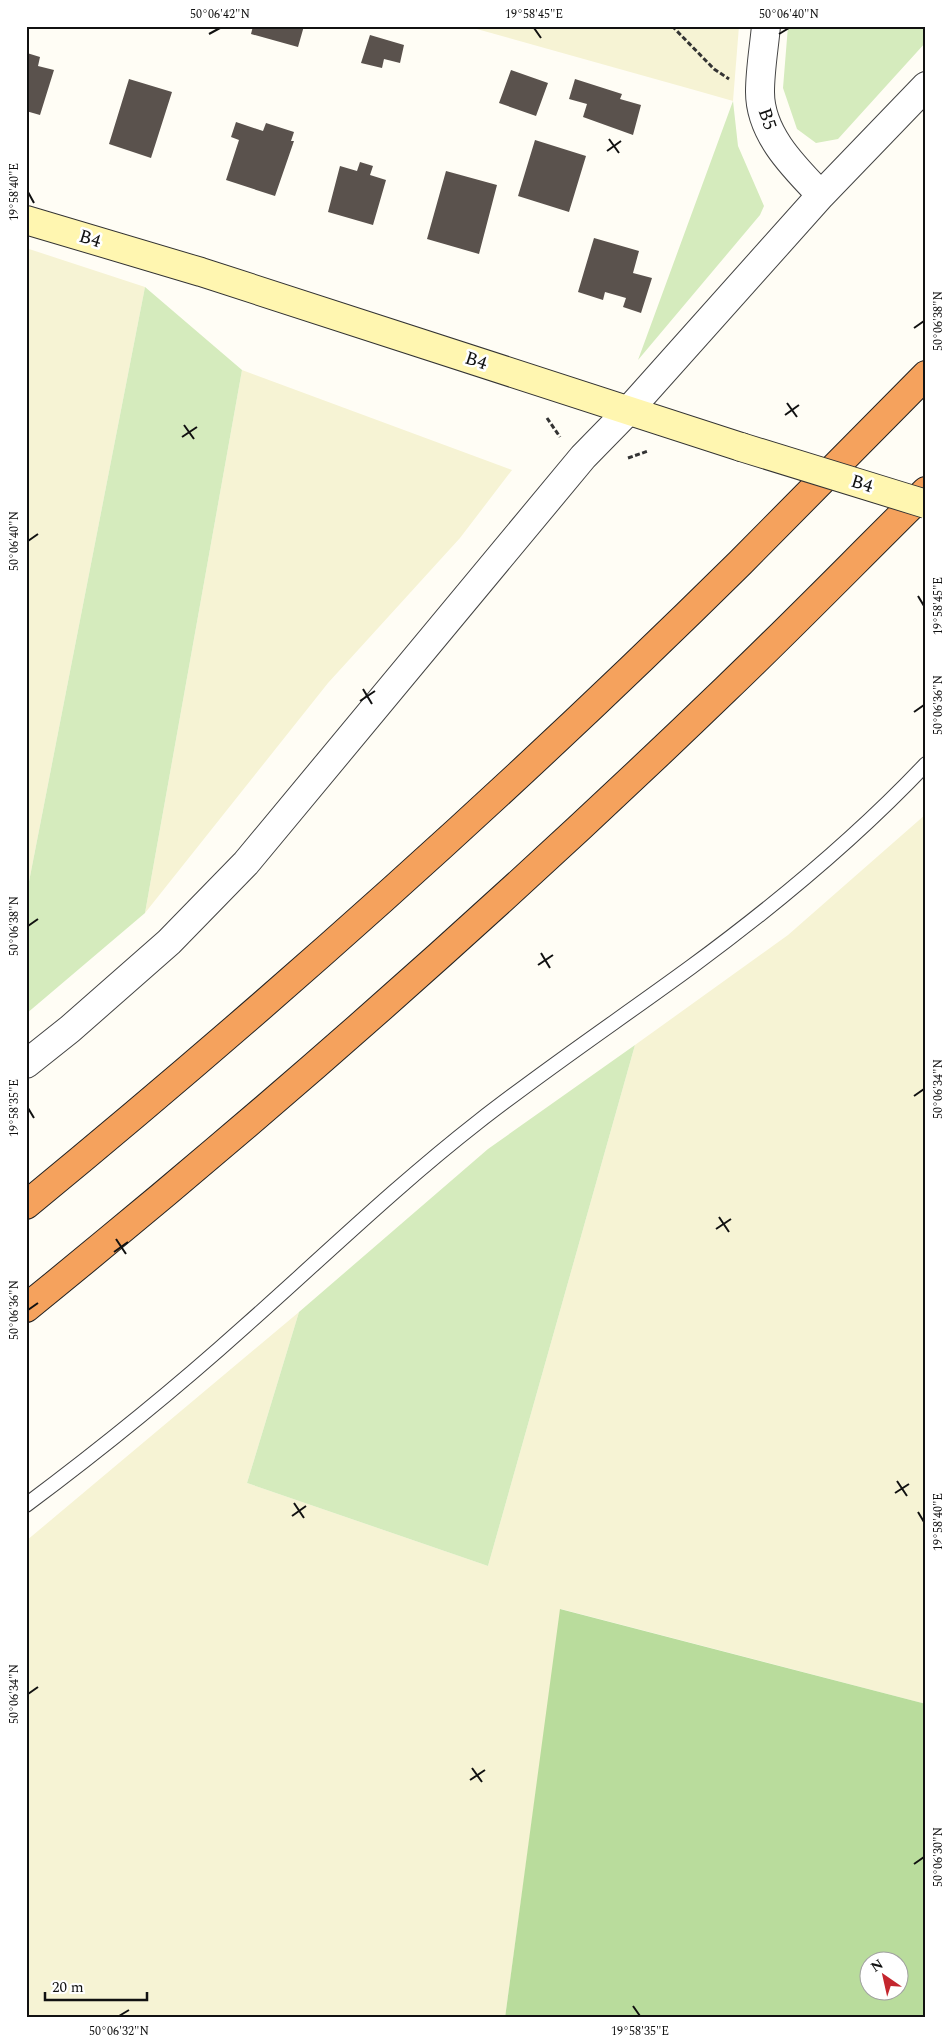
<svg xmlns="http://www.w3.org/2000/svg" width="952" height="2044" font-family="Spectral,serif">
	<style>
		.farmland { fill: #f6f3d4 }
		.green { fill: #d5ebbd }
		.forest { fill: #b9dc9c; fill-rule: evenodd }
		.building { fill: #5a524d }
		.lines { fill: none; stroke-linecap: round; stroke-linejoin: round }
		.lane-casing { stroke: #444; stroke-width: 16 }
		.street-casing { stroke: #444; stroke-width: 30 }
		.secondary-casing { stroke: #333; stroke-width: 30 }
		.highway-casing { stroke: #222; stroke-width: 30 }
		.path { stroke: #333; stroke-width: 3; stroke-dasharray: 5 2.5; stroke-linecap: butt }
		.lane { stroke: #fff; stroke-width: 14 }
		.street { stroke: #fff; stroke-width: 28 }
		.secondary { stroke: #fff6b0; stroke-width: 28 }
		.highway { stroke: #f5a25d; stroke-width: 28 }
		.secondary-bridge-casing { stroke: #333; stroke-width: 30; stroke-linecap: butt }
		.secondary-bridge { stroke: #fff6b0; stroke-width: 28 }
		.ticks { fill: none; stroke: #111; stroke-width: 2 }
		.labels { text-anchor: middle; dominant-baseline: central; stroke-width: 5; stroke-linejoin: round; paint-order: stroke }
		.street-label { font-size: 19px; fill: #111; stroke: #fff }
		.neatline { fill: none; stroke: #111; stroke-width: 2 }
		.ticks-label { font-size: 12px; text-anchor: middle; fill: #111 }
	</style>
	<rect width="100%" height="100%" fill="#fffdf5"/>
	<path class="farmland" d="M466,26H739L733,101L698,91Z
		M26,248L145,287L26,897Z
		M242,370L512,470L460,538L328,683L145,913Z
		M926,814V1704L561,1609L505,2018H26V1541L299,1312L247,1483L488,1566L635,1045L788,935Z"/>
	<path class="green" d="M788,26H926V42L838,139L816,143L797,129L783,88Z
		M733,101L738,146L764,206L760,215L638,360Z
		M145,287L242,370L145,913L26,1014V897Z
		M635,1045L488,1566L247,1483L299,1312L488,1149Z"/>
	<path class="forest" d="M560,1609L926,1704V2018H505ZM870,1962H900V1992H870Z"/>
	<path class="building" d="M253,26H304L298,47L251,34Z
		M370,35L404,45L400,63L384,59L382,68L361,63Z
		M27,53L40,57L38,66L54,70L40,115L26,111Z
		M511,70L548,83L536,116L499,103Z
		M129,79L172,92L151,158L109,144Z
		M575,79L622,94L620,99L641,105L633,135L583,117L587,104L569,99Z
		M236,122L263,131L266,123L294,132L291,141H294L275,196L226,180L239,140L231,137Z
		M535,140L586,156L569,212L518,196Z
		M360,162L373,166L370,175L386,180L373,225L328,212L340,166L357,171Z
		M446,171L497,185L479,254L427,239Z
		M594,238L639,251L633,273L652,278L641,313L623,307L626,298L605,292L603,300L578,292Z"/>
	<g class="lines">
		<g class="lane-casing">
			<path id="lane" d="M26,1505C101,1449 175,1389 244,1327C322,1258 396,1186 478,1122C547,1068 620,1019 691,967C774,906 855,839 926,764"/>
		</g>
		<g class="street-casing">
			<path id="street" d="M766,26C764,48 760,70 760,92C760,134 794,167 821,195
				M26,1064L70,1029L169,942L246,863L583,457L628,411L821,195L926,86"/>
		</g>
		<g class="secondary-casing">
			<path id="secondary" d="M26,220L201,272L741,447"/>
		</g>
		<g class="highway-casing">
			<path id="highway" d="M26,1205C273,1002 512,788 740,563C802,501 864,438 926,375
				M26,1308C268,1112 502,905 726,689C794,624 859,557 926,491"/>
		</g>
		<path class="path" d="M672,26L714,69L729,79
			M547,418L560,437
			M628,458L648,451"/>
		<use href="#lane" class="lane"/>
		<use href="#street" class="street"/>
		<use href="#secondary" class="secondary"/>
		<use href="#highway" class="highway"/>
		<g class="secondary-bridge-casing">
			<path id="secondary-bridge" d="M741,447L926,504"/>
		</g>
		<use href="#secondary-bridge" class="secondary-bridge"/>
	</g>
	<path class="ticks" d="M534,28L541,38M209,34L220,28M779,34L789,28M609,139L619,153M607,151L621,141M28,192L34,203M914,328L924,321M787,403L797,417M785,415L799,405M184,425L194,439M182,437L197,427M28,541L38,534M918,596L924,606M363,689L372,704M360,701L375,691M914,712L924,705M28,926L38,919M541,953L550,968M538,965L553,955M914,1096L924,1089M28,1108L34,1118M719,1217L729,1232M716,1229L731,1219M116,1239L126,1254M114,1252L128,1242M28,1310L38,1303M897,1481L907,1496M895,1493L909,1484M294,1503L304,1518M918,1512L924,1522M292,1516L306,1506M28,1694L38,1687M472,1768L482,1782M470,1780L485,1770M914,1864L924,1857M633,2006L640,2016M119,2016L129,2010"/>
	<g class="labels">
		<g class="street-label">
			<text transform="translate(767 119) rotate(71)">B5</text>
			<text transform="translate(90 239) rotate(17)">B4</text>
			<text transform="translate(476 361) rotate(18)">B4</text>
			<text transform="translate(862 484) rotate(17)">B4</text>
		</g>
	</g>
	<rect width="952" height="2044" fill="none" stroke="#ffffff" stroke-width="55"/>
	<g transform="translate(884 1976) rotate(326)"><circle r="24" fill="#ffffff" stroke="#a0a0a0"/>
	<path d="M0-4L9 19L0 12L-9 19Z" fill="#c4262e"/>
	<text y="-8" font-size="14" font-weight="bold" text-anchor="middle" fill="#111111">N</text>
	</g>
	<path d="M45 1992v8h102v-8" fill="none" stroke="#111111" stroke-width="2.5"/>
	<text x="52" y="1992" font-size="15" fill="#111111" stroke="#ffffff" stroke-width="4" paint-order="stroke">20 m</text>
	<rect x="28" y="28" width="896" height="1988" class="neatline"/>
	<g class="ticks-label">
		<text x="220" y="18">50°06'42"N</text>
		<text x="534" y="18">19°58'45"E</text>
		<text x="789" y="18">50°06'40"N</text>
		<text transform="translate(14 192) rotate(-90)" y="4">19°58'40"E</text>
		<text transform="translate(938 321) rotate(-90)" y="4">50°06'38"N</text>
		<text transform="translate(14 541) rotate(-90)" y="4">50°06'40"N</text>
		<text transform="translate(938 606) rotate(-90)" y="4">19°58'45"E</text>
		<text transform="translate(938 705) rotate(-90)" y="4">50°06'36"N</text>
		<text transform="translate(14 926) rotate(-90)" y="4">50°06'38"N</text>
		<text transform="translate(938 1089) rotate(-90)" y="4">50°06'34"N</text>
		<text transform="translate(14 1108) rotate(-90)" y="4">19°58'35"E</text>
		<text transform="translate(14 1310) rotate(-90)" y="4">50°06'36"N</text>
		<text transform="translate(938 1522) rotate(-90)" y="4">19°58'40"E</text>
		<text transform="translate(14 1694) rotate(-90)" y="4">50°06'34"N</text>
		<text transform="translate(938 1857) rotate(-90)" y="4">50°06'30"N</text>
		<text x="119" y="2035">50°06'32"N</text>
		<text x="640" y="2035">19°58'35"E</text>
	</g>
</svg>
